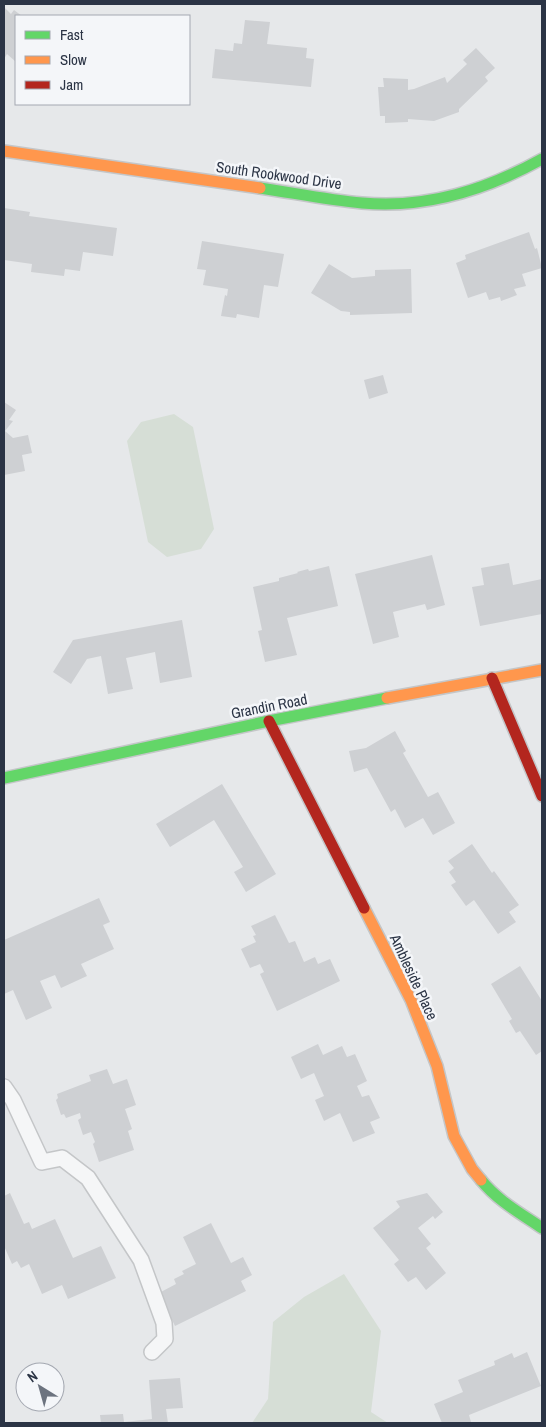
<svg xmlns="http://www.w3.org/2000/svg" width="546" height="1427" font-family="'Archivo Narrow',sans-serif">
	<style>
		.green { fill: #d6ded6 }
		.building { fill: #ced0d3 }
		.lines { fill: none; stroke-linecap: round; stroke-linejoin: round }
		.lane-casing { stroke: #c4c6c8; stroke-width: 18 }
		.fast-casing { stroke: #c4c6c8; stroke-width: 14 }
		.slow-casing { stroke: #c4c6c8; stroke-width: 14 }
		.jam-casing { stroke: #c4c6c8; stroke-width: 14 }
		.lane { stroke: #f5f6f7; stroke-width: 15 }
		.fast { stroke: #63d668; stroke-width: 11 }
		.slow { stroke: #ff974d; stroke-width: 11 }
		.jam { stroke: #b3261e; stroke-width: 11 }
		.labels { text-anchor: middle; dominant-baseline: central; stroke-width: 5; stroke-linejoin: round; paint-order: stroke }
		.street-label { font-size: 15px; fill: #2b3445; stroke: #f4f6f9 }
	</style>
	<rect width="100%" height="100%" fill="#e6e8ea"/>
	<path class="green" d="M174,414L193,427L214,529L201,549L167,557L148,542L127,441L141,422Z
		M344,1274L381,1331L371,1412L388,1423H252L268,1399L273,1322L304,1297Z"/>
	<path class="building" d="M4,7L11,14L14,10L22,16H16V62L7,54L4,59Z
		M245,20L270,22L267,44L307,48L306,58L314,59L311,87L212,78L215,49L233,51L234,43L242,44Z
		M476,48L495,68L485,77L488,81L459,109V112L434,121L408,119V122L385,123V116H380L378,87H384L383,78L408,79V90L414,89L445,77L447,83L467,64L463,60Z
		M4,208L30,212L29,216L117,228L113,256L83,252L80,271L65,269L64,276L31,272L32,264L4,260Z
		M529,232L535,249L537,248L542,268L522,274L526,286L514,289L517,295L501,301L500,297L489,300L486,292L468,298L456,263L466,259L465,255Z
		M202,241L284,254L278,287L264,285L259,318L237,314L236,318L221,316L225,295L227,296L228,289L203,285L206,270L197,269Z
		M329,264L352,278L375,276V270L411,269L412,313L350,315V312L341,311L311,293Z
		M383,375L388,393L369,399L364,380Z
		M4,402L16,410L9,420L13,421L5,431L13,438L28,435L32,453L22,455L25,471L4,475Z
		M432,555L445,605L427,610L425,604L393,612L399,637L373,644L355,574Z
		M509,563L513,585L542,579V614L480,626L472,587L484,585L481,568Z
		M329,566L338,606L287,618L297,655L265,662L258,631L262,630L253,587L279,581V578L298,573L297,572L308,569L309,571Z
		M182,620L192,677L160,683L155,652L126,658L133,689L108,694L101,656L87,659L71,684L53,672L73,640Z
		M395,731L406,751L403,753L428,797L438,792L455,823L433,835L423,818L405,828L395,809L391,812L367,768L354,772L349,751L366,748Z
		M222,784L276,874L246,892L234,872L243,867L214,820L170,847L156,824Z
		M472,844L492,873L494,871L519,905L509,912L516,922L498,934L474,900L466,906L451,885L456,882L449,872L454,868L448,861Z
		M99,898L110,922L103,925L114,949L81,964L87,976L61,988L55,975L40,981L52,1008L26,1020L13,990L4,994V940Z
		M275,915L289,943L295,941L304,962L315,957L318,964L330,959L340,981L277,1011L260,974L264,972L260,964L250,968L241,949L256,942L253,936L256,935L251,926Z
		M520,966L542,1001V1051L536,1055L520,1031L516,1033L509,1021L512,1019L491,984Z
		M318,1044L323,1055L342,1046L347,1057L355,1054L367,1081L357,1086L362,1097L369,1095L380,1118L370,1122L375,1133L353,1142L340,1113L324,1121L315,1100L324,1096L314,1073L301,1079L291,1057Z
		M107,1069L113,1084L127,1079L136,1105L125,1109L132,1129L128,1131L134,1150L99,1162L93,1144L95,1142L91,1132L83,1135L78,1120L81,1118L80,1113L66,1118L64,1114L61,1115L56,1100L58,1098L57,1094L91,1081L89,1075Z
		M10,1193L24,1224L29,1222L32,1229L55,1219L73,1258L101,1246L116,1278L68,1299L62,1285L42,1294L29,1264L21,1268L17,1261L12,1264L4,1246V1196Z
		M427,1193L443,1212L435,1219L433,1216L418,1228L431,1244L426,1248L446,1273L426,1290L416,1277L408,1282L394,1264L399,1260L373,1228L400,1207L396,1201Z
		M211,1223L231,1263L243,1257L252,1275L241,1281L246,1291L175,1326L159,1293L176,1284L174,1279L184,1274L182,1271L196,1264L183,1237Z
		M527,1352L541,1386L469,1415L471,1422L468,1423H442L434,1404L463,1392L458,1380L495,1365L494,1361L512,1353L514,1358Z
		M180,1378L183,1408L166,1409L168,1423H101L100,1415L123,1414L124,1422L152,1419L149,1380Z"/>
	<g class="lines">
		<g class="lane-casing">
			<path id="lane" d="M4,1087L13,1100L42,1162L62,1158L88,1178L141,1260L164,1323L165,1339L152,1352"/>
		</g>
		<g class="fast-casing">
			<path id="fast" d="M260,188C294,193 328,200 362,203C427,209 486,190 542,159
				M4,778L269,721L387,698
				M481,1180C498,1201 520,1213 542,1228"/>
		</g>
		<g class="slow-casing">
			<path id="slow" d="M4,151L260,188
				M387,698L542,670
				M364,908L411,1000L437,1066L454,1136L472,1169L481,1180"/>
		</g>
		<g class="jam-casing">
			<path id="jam" d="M492,678L542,796
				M269,721L364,908"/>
		</g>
		<use href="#lane" class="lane"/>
		<use href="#fast" class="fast"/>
		<use href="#slow" class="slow"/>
		<use href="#jam" class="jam"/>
	</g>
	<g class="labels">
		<g class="street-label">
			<text transform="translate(279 175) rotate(8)">South Rookwood Drive</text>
			<text transform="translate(269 706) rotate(-11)">Grandin Road</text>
			<text transform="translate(414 977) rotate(65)">Ambleside Place</text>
		</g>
	</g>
	<rect width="546" height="1427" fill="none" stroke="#2b3445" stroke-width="10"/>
	<rect x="15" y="15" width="175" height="90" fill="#f4f6f9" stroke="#a4a8b1"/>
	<rect x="25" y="31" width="25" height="8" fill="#63d668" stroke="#a4a8b1"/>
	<text x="60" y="40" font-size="15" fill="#2b3445">Fast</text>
	<rect x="25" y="56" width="25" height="8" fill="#ff974d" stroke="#a4a8b1"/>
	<text x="60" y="65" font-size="15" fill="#2b3445">Slow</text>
	<rect x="25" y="81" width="25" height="8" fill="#b3261e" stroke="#a4a8b1"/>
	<text x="60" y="90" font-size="15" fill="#2b3445">Jam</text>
	<g transform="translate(40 1387) rotate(323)"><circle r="24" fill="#f4f6f9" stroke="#a4a8b1"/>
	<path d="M0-4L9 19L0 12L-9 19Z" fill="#6c737f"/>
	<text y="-8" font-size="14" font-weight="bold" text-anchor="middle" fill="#2b3445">N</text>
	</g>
</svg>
